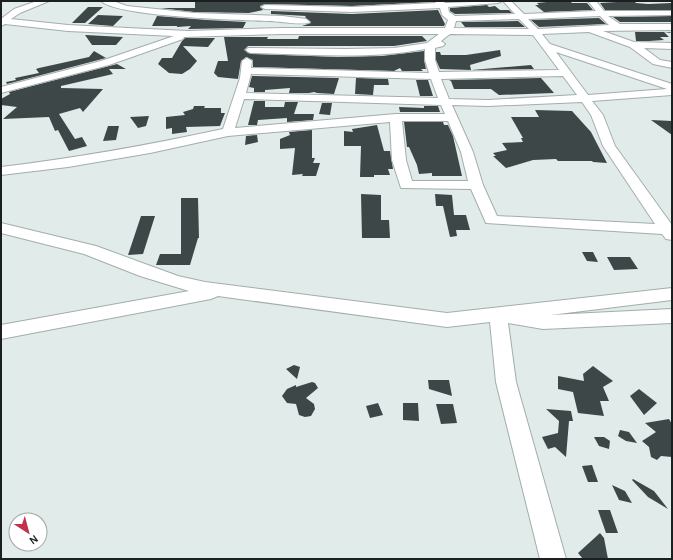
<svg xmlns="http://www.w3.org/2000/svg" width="673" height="560" font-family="Karla,sans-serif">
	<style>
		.building { fill: #3e4747 }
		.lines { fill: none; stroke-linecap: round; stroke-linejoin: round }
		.minor-casing { stroke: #a3adad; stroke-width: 2 }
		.minor { fill: #fff; fill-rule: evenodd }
	</style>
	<rect width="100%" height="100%" fill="#e0ebea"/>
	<path class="building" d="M195,1H432L433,2L352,6L265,4L260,6L263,10L249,13L194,12L160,8H195Z
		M557,1H570L572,3H587L593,10L544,12L535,5H539L537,3Z
		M634,1L636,3L648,4L672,3V10H605L600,3Z
		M487,5L489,7L495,6L500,10H509L512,13L455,14L450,11V8Z
		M88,7H103L85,23H72Z
		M438,10L445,24L444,26H302L311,23L305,17L306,16L271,14V11L352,14Z
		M98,15L123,16L113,26L88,24Z
		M157,16L207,20L246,22L243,28L188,29L191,26L177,27V26H152Z
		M672,16V22H620L613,17Z
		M599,18L606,24L539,27L531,20Z
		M518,21L525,27H465L461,22Z
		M635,32H670L671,33L664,32L669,37H660L664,40L649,41H636Z
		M85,35L123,37L116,45H92Z
		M299,36H422L427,41L394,46H248L244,50L251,54L338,57L382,56L424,51V60L426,69H421L423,71H402L400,68L394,71L253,67V60L246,57L241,61L238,79L218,77L214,73L218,61H228L224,37H268L267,39H298Z
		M185,38H215L208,47L183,46L197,61L190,69L182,74L169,73L158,64L162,58H172L182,41Z
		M500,50L501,56L470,65L471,70L440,69L436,60V52H440L441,55H466Z
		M94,51L106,58L7,84L6,82L16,80L15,78L39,73L36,69L39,68L89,57Z
		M117,64L126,69H109L113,74L61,86V88L103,89L83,112L80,108L59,114L75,139L82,137L87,146L69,151L58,130L55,131L49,117L3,119L17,107L1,105V99L10,94L9,92Z
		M531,65L534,69L471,70Z
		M252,76L339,78L334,94L317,93L314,92L309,93H289L290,88L265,90V92H254V88L249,87Z
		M356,78L388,79L389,85H374L373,95L355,94Z
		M541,78L554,93L499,95L491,89H454L451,81L449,80Z
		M416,80H428L433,96H420Z
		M254,101H265V107H284L285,102H298L294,114H314L313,120L287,122V118L258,120L257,125H248Z
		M322,103H332L330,115L319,114Z
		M194,106H205L204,108H221V113H225L220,126L186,127L187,132L172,134V128L166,129V117L185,115L183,112L193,109Z
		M424,106H438L440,112H400L399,107L424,108Z
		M535,110L572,111L591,132L607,163L593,162L592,161H558L556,159L533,160L506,168L493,156H496L493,153L507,150L502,143L523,142L521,138H523L511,117H539Z
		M149,116L146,126L138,128L130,117Z
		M651,120L672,121V135Z
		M404,122H443L444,125H448L453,136L462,176H432V173L419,174L417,165L409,147H407Z
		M377,125L384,151H390L393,169H388L390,175H374V177H360L361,146H344V131L353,132L352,129Z
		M108,126H119L116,140L103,141Z
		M312,130V158H315L313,163H320L316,176H302L303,174L292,175L295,148L280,149V139L290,135L289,132Z
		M257,135L258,142L245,145L246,136Z
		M361,194L381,195V220H389L390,238H362Z
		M435,194L452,195L454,215H466L470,230H456L457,236L450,237L443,206H436Z
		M181,198H198L199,238H198L190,265H156L160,254H181Z
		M141,216H155L143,254L128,255Z
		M582,252H593L598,262L587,261Z
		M607,257H630L638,269L614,270Z
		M294,365L300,367L297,379L286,369Z
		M593,366L613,381L603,387L609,401H600L604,416L578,413L573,392L558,389V376L584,381L583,374Z
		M428,380H449L452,396L429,389Z
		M312,382L315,383L318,388L306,398L314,404L315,409L311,416L305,417L299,415L296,404L287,403L282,396L287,389L296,385V387Z
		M639,389L657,403L644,415L630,396Z
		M378,403L383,415L370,418L366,406Z
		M403,403H418L419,421L403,420Z
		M436,404H453L457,423L441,424Z
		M546,409L571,411L573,421H569L566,457L555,447L548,449L542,437L558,433L559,421Z
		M669,419L672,424V457L661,456L657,460L651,457L649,447L642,441L656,432L645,423Z
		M620,430L629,432L637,443L626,441L618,436Z
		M594,437H604L610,441L609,449L599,446Z
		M592,465L598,482H588L582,466Z
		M633,479L654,491L668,509L648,497L632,480Z
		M612,485L625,491L632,503L619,500Z
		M598,510H610L618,533H606Z
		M600,533L604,538L608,559H583L578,553Z"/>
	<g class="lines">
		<g class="minor-casing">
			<path id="minor" d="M37,1H49L20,13L11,19L68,25L188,31L281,28H445L448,20L442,15L440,8L352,12L265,9L261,7L265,5L352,7L436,3L434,1H443L445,3L502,1L498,3L448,7L449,12L455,16L515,14L503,1H511L524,14L596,11L588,1H596L604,11H672V15L608,16L620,24H672V30L603,31L634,42L672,43V49L644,48L660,60L672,62V68L653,64L630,47L589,32L542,34L550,44L672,84V95L592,101L603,115L615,146L672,225V240L666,239L662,234L486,223L471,189L401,188L392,160L390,122L228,136L150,153L68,167L1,175V167C76,158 149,145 223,129L240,78L242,61L247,58L252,61L251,68L429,73L425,60V49C368,60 309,54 251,53L248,52L246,50L248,48L346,49L394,48L427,43L439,34H281L184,37L183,39L109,65L1,93V87L101,61L174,36L68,31L5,24L1,26V19L14,9ZM600,16L609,25L538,29L528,19ZM519,19L529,29L454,28L456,21ZM450,34L533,35L559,70L439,72L435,60V48L443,46L445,44L441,41ZM556,52L667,89L588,95ZM251,74L431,79L438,98L246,93ZM563,76L577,95L488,100L449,99L441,79ZM244,99L441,105L445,114H396L235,128ZM582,102L591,115L603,146L655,224L497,216L483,185L473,152L452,105L488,106ZM402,121H448L461,152L468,181H412L406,160Z
				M101,1H113L127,6L194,13L283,16L306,19L310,22C306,26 277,21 269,21C240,20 118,17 101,1Z
				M1,223L96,246L178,276L205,282L447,313L672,288V300L550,315L672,309V323L543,329L508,323L516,382L566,559H540L496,382L490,322L447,327L218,296L211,299L1,339V325L189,291L140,276L84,254L1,233Z"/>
		</g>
		<use href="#minor" class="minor"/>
	</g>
	<rect width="673" height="560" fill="none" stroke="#1b1f1f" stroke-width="4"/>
	<g transform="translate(28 532) rotate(144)"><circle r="19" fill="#ffffff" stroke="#a4a5a5"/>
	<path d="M0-3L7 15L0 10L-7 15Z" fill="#c2324d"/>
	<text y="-6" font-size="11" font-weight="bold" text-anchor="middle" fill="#1b1f1f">N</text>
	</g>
</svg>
